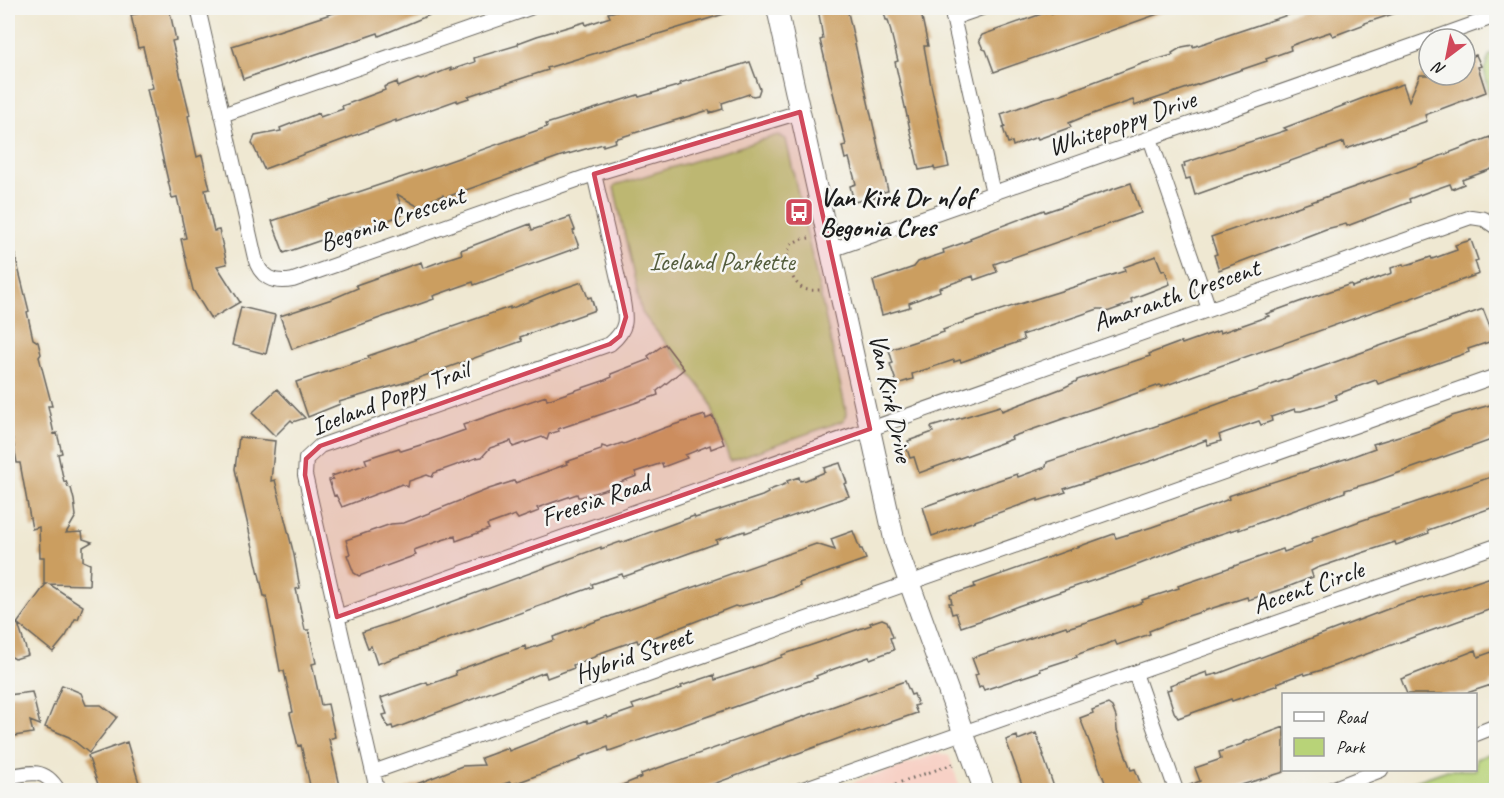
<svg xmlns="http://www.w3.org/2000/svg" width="1504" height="798" font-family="Caveat,sans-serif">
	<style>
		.built { fill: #f7d1c6 }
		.green { fill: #b8d378; stroke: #6a784a; stroke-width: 1.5 }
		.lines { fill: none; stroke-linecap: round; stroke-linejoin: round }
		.stream { stroke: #6cc4e9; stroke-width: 4.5 }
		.building { fill: #cb9e60 }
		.street-casing { stroke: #66635c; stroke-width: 16 }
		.secondary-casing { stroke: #66635c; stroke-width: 22 }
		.path { stroke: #66635c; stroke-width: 3; stroke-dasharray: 1.5 4.5; stroke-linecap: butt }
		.street { stroke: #fff; stroke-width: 14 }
		.secondary { stroke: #fff; stroke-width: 20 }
		.marked { fill: #d1495b; fill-opacity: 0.2; stroke: #d1495b; stroke-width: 4.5; stroke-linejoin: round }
		.labels { text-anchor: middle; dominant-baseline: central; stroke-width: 5; stroke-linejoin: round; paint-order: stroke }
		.street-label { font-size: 26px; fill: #1c1c1c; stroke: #f6f6f2 }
		.poi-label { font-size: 26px; font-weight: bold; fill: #1c1c1c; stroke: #f6f6f2; text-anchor: start }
		.park-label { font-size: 26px; fill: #535c3c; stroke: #f6f6f2 }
	</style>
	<rect width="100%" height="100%" fill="#f6f6f2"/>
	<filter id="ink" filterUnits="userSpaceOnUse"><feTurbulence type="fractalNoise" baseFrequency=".0167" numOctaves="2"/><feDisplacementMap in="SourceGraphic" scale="12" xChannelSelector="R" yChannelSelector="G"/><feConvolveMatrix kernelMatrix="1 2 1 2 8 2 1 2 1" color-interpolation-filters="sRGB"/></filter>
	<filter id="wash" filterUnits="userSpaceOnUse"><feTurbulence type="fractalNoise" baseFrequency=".008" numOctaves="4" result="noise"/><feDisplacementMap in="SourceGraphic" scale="24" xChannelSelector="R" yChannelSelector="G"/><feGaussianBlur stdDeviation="1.35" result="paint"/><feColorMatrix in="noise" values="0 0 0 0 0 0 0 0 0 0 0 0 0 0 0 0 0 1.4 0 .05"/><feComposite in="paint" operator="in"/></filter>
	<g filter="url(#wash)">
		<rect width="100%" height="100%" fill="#efe8d2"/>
		<path class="built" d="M939,753L949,756L961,790H832Z"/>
		<path class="green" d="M1496,51V125L1484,70L1489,56Z
			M778,135L786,139L847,415L843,421L730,461L708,397L642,313L614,187L615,185Z
			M1496,751V790H1391L1447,770H1476V759Z"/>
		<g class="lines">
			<path class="stream" d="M1473,790L1496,781"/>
		</g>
		<g id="blocks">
			<path class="building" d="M164,8H169L176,40L172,41L190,115L188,116L197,157L202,155L210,189L205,190L211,218L214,231L219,230L227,264L217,266L240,302L211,319L193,290L181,239L186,238L177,197L172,198L147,89L153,88L143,47L138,48L131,15Z
				M349,8L444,9L379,36L378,33L243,79L232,46Z
				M629,8H736L737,10L547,68L548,70L468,96L469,98L457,102V100L396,122V120L264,169L252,143L255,136L281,131L280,128L319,113L320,117L343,109L342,106L385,90L384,87L397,82L398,87L418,79L421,80L451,68V70L475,62L474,58L518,45V43L537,36L585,22L586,25L610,17L608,13Z
				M818,8H847L888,191L875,194L876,197L854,202L850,186L856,184L849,158L845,159L842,146L846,145L820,40L823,39Z
				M883,8H920L928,46H924L931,85L949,167L935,170L934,167L919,170L895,62L898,61L888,20H886Z
				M1071,8H1172V9L994,72L986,50L983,49L979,40L982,35L1047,12H1051V14Z
				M1308,8H1404L1405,10L1365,23V24L1333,36L1330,32L1312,38L1290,46L1291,50L1266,59L1267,61L1137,105L1135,106L1133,100L1081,118L1069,123L1071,127L1038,139L1037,137L1013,146L1012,142L1008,143L1003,128L1005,127L1001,114L1046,98L1059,95L1144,63L1173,55L1172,53L1182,47L1193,45V47Z
				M1476,55L1481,66L1478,67L1486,92L1425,115L1427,121L1346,149L1344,142L1195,195L1190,178L1186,179L1182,167L1185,166L1184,163L1287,130L1284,128L1374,94L1403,84L1409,101L1420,75H1465V59Z
				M750,62L760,89L758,95L753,96L749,94L722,103L723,109L710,113L709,110L615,139L616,142L603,146V144L561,156L444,198L443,195L426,202L422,209L397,194L404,214L366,229L365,225L284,253L272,221L430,168L547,127L546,124L638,95L639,97L681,85L680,83Z
				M1490,137L1497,155V167L1462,180L1464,184L1452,189L1450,184L1430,191L1409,199L1410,202L1347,226L1346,224L1326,229L1219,270L1214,255L1217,254L1211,237L1412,167Z
				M1131,183L1141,213L994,264L997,272L974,280L973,276L939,288L940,291L909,303L910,307L882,315L873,281L914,267L918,262L944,253L943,250L971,240L970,238L1044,210L1045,212Z
				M570,217L575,230L573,231L579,247L474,285L473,282L433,296L434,299L292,349L280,316L332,299L358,288L356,285L421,262L423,268L447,259L462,254L461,250L530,224L532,230Z
				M1471,240L1478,260L1475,261L1479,274L1161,387L1160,385L1051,423L1011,437L1012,439L919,473L914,457L910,458L906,446L909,444L908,441L933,432L931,427L1000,406L1002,411L1063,388L1077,381V380L1150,356L1149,354L1181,342L1182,344L1219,331L1220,333L1269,316L1266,314L1313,297L1351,284L1352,287L1392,273L1391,268L1403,264L1404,266L1431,257L1432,259L1457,250L1455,245Z
				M8,243H12L29,311L27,312L33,339L38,342L41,354L39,357L52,406H48L54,434L57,433L62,453L58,454L64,482L66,481L68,487L71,488L74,500L76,516L66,533L82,532L83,539L92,542L83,547V561L90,564L89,585L49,584L83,606L78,619H75L66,636L53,652L18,624L28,655L15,659L8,655V636L46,584H44V557H40L39,527L32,529L20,463H17L9,420H11L8,404Z
				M1156,256L1162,271L1165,270L1170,284L1131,299L1132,303L1104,313L1103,309H1098L1022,335L1024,340L961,362L960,360L954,362V360L912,374L913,379L897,384L890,364L893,363L889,350L944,332L943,330L975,318L1125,271L1124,267Z
				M582,282L588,298L591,297L595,310L520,337L522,341L413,380L339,402L340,404L308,417L296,382L369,358L368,356L510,307V309L550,293Z
				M241,307L275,315L266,354L232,345Z
				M1483,309L1490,327L1493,326L1497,337L1491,339L1492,341L1468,349L1469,352L1378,384L1376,380L1365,384L1335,395L1337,399L1324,404L1301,411H1296L1295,409L1271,417L1272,421L1261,425L1259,421L1224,433L1219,435L1221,441L1208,445L1206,440L1154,460L1064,489L1066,492L1038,501V499L932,536L923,507L996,481L1017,474L1018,477L1046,467L1047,462L1168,422Z
				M665,344L684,369L657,391L658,395L558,429L559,431L549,434L547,440L542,437L513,447L511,441L490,448L482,457L476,458L434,473L432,477L427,475L409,481L408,487L402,484L342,507L336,495L334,496L329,480L333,479L332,476L367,464L365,459L399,448L401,451L440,439L465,430L463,425L491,415L546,396L547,400L603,381L612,377L611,374L650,359L648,356Z
				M277,389L305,418L293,422L291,420L275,436L252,413Z
				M1497,403V438L1373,482L1345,490V492L1239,530V528L1202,540L1127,569L1018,606L979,621L961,627L956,613L952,614L949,603H952L950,595L975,587L974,584L1114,534L1116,538L1152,527L1214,505L1229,499L1228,496L1348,458L1375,448L1373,444L1428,427L1452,416Z
				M705,415L706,419L713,416L724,444L711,449L710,445L685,455L687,458L663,467L662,463L635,472L637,476L612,485L613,487L581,497H578L577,494L537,508L539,511L518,519L515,515L487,525L489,529L456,541L455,536L439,541L414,550L416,555L359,576L354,573L347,555L350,554L346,540L391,524L404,523L489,489L514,481L515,483L567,464L566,462L601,450L602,446L608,448L622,443L624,444L664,428Z
				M239,437L275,441L271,481L275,480L294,555L300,588L296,589L305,630H309L316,663L312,664L321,705L328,704L334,732L335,737L329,739L341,790H311L301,745L298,746L290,713L293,712L284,671H280L266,596H264L235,469Z
				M840,463L847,483L844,484L849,496L745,533V531L716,540L717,543L623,577L622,574L592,584L593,587L377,664L371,646L368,648L362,632L399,620L400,621L601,547V549L620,542L621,543L694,516L695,518L732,506L762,496L768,493L767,491L788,483L787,481L799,477L800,481L806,480L825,472L824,468Z
				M1497,475V506L1428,530L1429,533L1396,545L1395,542L1317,568L1311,571L1313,577L1285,588L1248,600L1247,597L1185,617L1149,631L1150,634L1117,645L1115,641L1076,655L1077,657L1040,669L1041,671L984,690L982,686L979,688L975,675L978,674L972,658L1066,626L1067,628L1096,619L1143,602L1142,600L1179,588L1178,586L1214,574V573L1283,549L1284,552L1312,542L1311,539L1360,521Z
				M853,531L860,549H862L866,559L799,583L800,586L774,597L738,607L735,606L663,634L638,643L637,640L597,654V656L573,665L574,668L547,678L545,672L393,729L392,726L388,727L383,715L387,714L381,698L427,682L428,685L456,675L455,671L525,646L526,650L554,640L553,637L577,628L816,544L835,550L831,539Z
				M1497,575V607L1325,669L1305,675L1304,673L1277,683L1278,685L1232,701L1231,699L1178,718L1174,712L1167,690L1171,689L1170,685L1207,672L1208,676L1220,673L1401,604L1452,590Z
				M882,619L887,621L893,637L890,638L894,650L870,659L869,657L834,669L816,676L817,678L609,751L608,747L580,757L581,759L511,785L510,782L486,790H405L404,789L462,766L484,765L481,758L508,748L509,751L587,720L588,723L607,716L608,718L634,709L632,705L682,688L681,686L714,675L715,680L749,669L782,657V655L871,625L870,623Z
				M1476,650L1478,657L1497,650V681L1490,683L1491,685L1464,694H1407L1401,679Z
				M905,681L911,695L914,694L918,705L914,706L917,713L859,733V731L697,790H610L642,777L641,774Z
				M62,685L81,693L86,705H101L117,717L89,753L69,737L45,727Z
				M32,692L40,725L30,721L33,733L8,737V695Z
				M1108,704L1112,707L1116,717L1117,730L1131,770L1135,769L1143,790H1108L1080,718L1093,713L1092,710Z
				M1284,727V772L1225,790H1185V787L1200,781L1195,768L1221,759L1219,752L1245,743L1244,742Z
				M1036,733L1044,755H1043L1055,790H1024L1006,740L1017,736L1018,740Z
				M127,742L141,790H100L88,756Z"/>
		</g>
	</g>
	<g filter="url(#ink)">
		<use href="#blocks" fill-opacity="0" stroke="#66635c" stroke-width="1.5"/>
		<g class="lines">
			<g class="street-casing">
				<path id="street" d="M198,8L255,258C260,277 273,284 293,280L594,174L800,112
					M951,8L993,193
					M953,18L982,8
					M1432,39L1496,16
					M222,115L530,8
					M1150,138L1209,309
					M831,250L1429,40
					M337,617L1471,217L1484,219L1496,227
					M1135,673L1176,790
					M1476,734L1496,726
					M373,772L1496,376
					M8,777C30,772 45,768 58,790
					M377,790L305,475L306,459L320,446L610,344C629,328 626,318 622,296L594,174
					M800,790L1496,546
					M1329,790L1381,770"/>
			</g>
			<g class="secondary-casing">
				<path id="secondary" d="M777,8L895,543L984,790"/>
			</g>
			<path class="path" d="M809,238C803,239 796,240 791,245C782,255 791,281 802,288C808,291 814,290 821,290
				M878,790L953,764"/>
			<use href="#street" class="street"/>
			<use href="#secondary" class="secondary"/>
		</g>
	</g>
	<path class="marked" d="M800,112L870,429L337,617L305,475L306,459L320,446L610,344L620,336L626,317L594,174Z"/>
	<defs>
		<g id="bus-square" transform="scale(1.5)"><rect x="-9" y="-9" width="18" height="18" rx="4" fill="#d1495b" stroke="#f6f6f2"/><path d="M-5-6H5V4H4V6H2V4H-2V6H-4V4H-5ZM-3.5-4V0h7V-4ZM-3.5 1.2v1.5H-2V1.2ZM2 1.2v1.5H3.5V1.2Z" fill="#fff"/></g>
	</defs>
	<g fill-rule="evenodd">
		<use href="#bus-square" x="799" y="212"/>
	</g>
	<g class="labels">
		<g class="street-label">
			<text transform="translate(1122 123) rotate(-19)">Whitepoppy Drive</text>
			<text transform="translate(392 219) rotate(-19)">Begonia Crescent</text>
			<text transform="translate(1176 295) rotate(-19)">Amaranth Crescent</text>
			<text transform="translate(390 398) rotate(-21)">Iceland Poppy Trail</text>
			<text transform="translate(891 398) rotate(78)">Van Kirk Drive</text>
			<text transform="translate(595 500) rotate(-19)">Freesia Road</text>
			<text transform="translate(1308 587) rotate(-19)">Accent Circle</text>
			<text transform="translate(633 655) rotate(-19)">Hybrid Street</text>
		</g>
		<g class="poi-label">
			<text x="820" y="197">Van Kirk Dr n/of<tspan x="820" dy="30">Begonia Cres</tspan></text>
		</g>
		<g class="park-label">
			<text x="722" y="261">Iceland Parkette</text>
		</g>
	</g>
	<rect width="1504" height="798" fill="none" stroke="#f6f6f2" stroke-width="30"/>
	<rect x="1282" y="693" width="195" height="78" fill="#f6f6f2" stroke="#9f9f9c" stroke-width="1.5"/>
	<rect x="1294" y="712" width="30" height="9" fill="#ffffff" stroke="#9f9f9c" stroke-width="1.5"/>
	<text x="1336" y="723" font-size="18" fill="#1c1c1c">Road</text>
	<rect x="1294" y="738" width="30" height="18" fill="#b8d378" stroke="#9f9f9c" stroke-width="1.5"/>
	<text x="1336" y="753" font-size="18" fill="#1c1c1c">Park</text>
	<g transform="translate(1447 57) rotate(212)"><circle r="28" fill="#f6f6f2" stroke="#9f9f9c" stroke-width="1.5"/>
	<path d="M0-4.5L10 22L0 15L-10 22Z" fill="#d1495b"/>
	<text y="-9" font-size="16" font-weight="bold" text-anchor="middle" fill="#1c1c1c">N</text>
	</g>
</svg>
